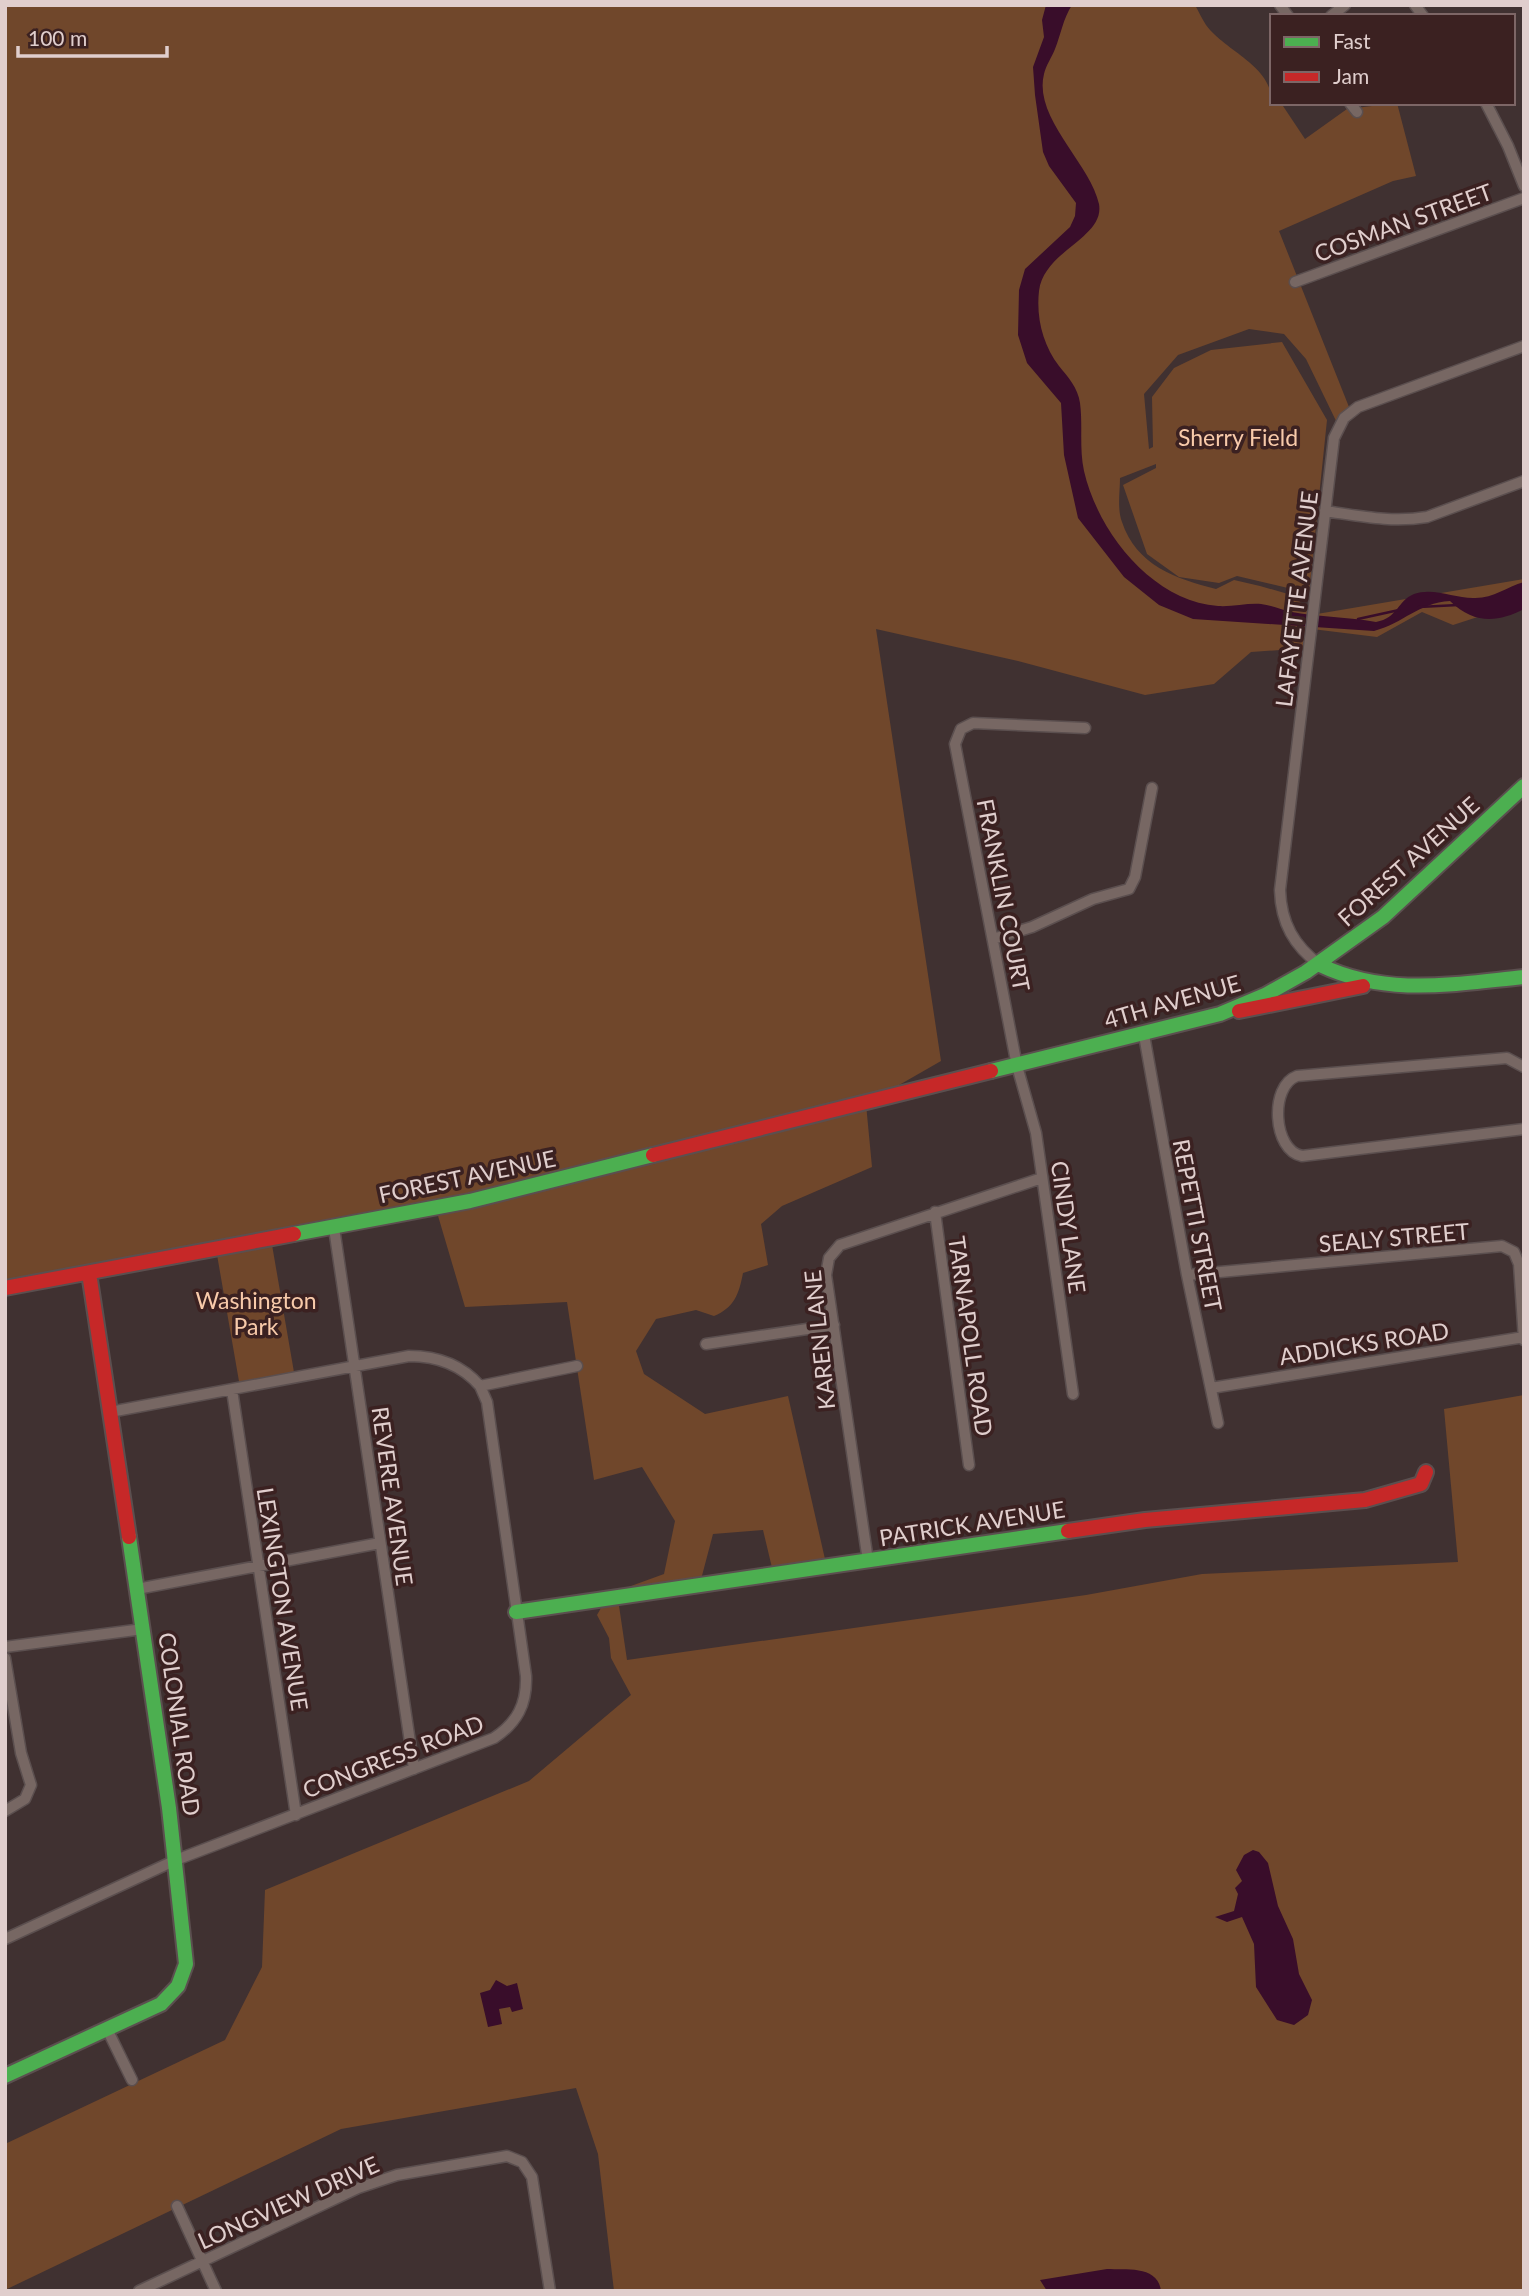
<svg xmlns="http://www.w3.org/2000/svg" width="1529" height="2296" font-family="Lato,sans-serif">
	<style>
		.green { fill: #70472b }
		.water { fill: #390d2a }
		.lines { fill: none; stroke-linecap: round; stroke-linejoin: round }
		.stream { stroke: #390d2a; stroke-width: 2.5 }
		.street-casing { stroke: #5b4f4f; stroke-width: 13 }
		.fast-casing { stroke: #5b4f4f; stroke-width: 18 }
		.jam-casing { stroke: #5b4f4f; stroke-width: 18 }
		.street { stroke: #776763; stroke-width: 10 }
		.fast { stroke: #4caf50; stroke-width: 14 }
		.jam { stroke: #c62828; stroke-width: 14 }
		.labels { text-anchor: middle; dominant-baseline: central; stroke-width: 7; stroke-linejoin: round; paint-order: stroke }
		.street-label { font-size: 23px; fill: #e0cecd; stroke: #3b2121 }
		.park-label { font-size: 23px; fill: #f8caaa; stroke: #3b2121 }
	</style>
	<rect width="100%" height="100%" fill="#403131"/>
	<path class="green" d="M5,5H1195C1199,12 1202,19 1206,25C1226,52 1272,65 1272,103H1281L1305,139L1347,109L1397,103L1416,176L1393,181L1279,231L1351,412L1339,427L1306,359L1284,334L1249,329L1178,355L1144,394L1149,449L1153,447L1152,397L1174,368L1211,350L1282,342L1327,420L1309,593L1237,576L1219,583L1179,577L1147,554L1123,485L1156,468V464L1120,478C1120,491 1117,509 1122,522C1136,565 1176,579 1216,589L1234,580L1260,586L1295,596L1311,615L1524,579V602L1453,625L1422,612L1377,637L1312,629L1308,648L1251,652L1214,684L1145,695L1018,661L876,629L941,1061L866,1104L872,1167L782,1206L761,1224L768,1265L743,1273C739,1294 734,1308 714,1316L696,1310L656,1319L636,1351L644,1374L705,1414L788,1396L827,1568L774,1576L763,1530L713,1534L699,1587L618,1599L627,1660L1086,1595L1202,1574L1458,1562L1444,1409L1524,1395V2291H614L598,2154L576,2088L341,2129L5,2290V2144L225,2040L262,1967L265,1890L529,1781L631,1695L611,1658L609,1638L597,1615L609,1594L664,1574L675,1521L642,1467L594,1480L567,1302L465,1307L436,1209L271,1239L295,1378L240,1387L216,1249L5,1288Z"/>
	<path class="water" d="M1046,5H1072C1063,19 1061,34 1055,49C1052,57 1046,65 1044,74C1033,118 1090,163 1099,204C1105,238 1044,250 1039,291C1036,318 1043,345 1059,366C1068,377 1078,388 1080,403C1083,426 1079,448 1084,471C1098,532 1152,601 1218,606C1232,607 1247,603 1261,604C1271,605 1281,610 1292,612C1319,617 1348,617 1376,622C1398,618 1397,601 1414,594C1433,587 1454,598 1473,598C1493,599 1506,587 1524,582V609C1497,623 1474,624 1450,601C1418,603 1404,623 1374,631L1193,619L1159,605L1124,577L1078,518L1064,455L1061,403L1027,363L1018,335L1019,290L1025,269L1070,227L1075,216L1076,203L1049,166L1043,152L1035,95L1033,67L1044,37L1042,20Z
		M1253,1850L1259,1852L1268,1863L1278,1906L1293,1939L1299,1974L1312,2000L1308,2015L1294,2025L1277,2020L1256,1987L1254,1944L1242,1917L1227,1922L1215,1917L1234,1911L1238,1894L1235,1888L1242,1881L1236,1870L1244,1855Z
		M496,1980L507,1986L517,1983L523,2009L512,2012L510,2007L499,2009L502,2024L488,2027L480,1993L490,1990Z
		M1107,2269C1126,2270 1158,2265 1161,2291H1047L1040,2280Z"/>
	<g class="lines">
		<path class="stream" d="M1419,607L1458,605
			M1358,619L1399,610"/>
		<g class="street-casing">
			<path id="street" d="M1280,5L1288,16
				M1415,5L1423,16
				M1331,16L1345,5
				M1350,103L1357,112
				M1486,103L1508,146L1524,186
				M1295,282L1524,198
				M1325,511C1360,516 1392,523 1427,517L1524,481
				M993,939L1032,927L1093,899L1129,889L1135,877L1152,788
				M1320,965C1294,946 1281,923 1280,890L1334,438L1344,418L1358,407L1524,346
				M1144,1035L1187,1275L1218,1423
				M1524,1067L1507,1058L1297,1076C1269,1086 1273,1151 1302,1156L1524,1129
				M935,1212L969,1465
				M334,1228L414,1769
				M1187,1275L1502,1246L1514,1252L1519,1264L1524,1340
				M706,1344L834,1325
				M1211,1388L1524,1337
				M232,1390L296,1815
				M1073,1394L1036,1133L1017,1066L955,744L961,729L973,723L1085,728
				M110,1412L409,1356C437,1356 461,1364 480,1386L577,1366
				M868,1561L826,1275L829,1258L840,1245L1042,1178
				M137,1589L380,1543
				M5,1647L143,1629
				M5,1658L21,1753L31,1785L25,1799L5,1811
				M5,1939L176,1860L494,1738C517,1723 527,1704 526,1676L487,1402L480,1386
				M107,2029L132,2080
				M177,2206L216,2291
				M139,2291L358,2188L397,2175L507,2156L522,2162L532,2177L550,2291"/>
		</g>
		<g class="fast-casing">
			<path id="fast" d="M1320,965C1387,997 1453,984 1524,977
				M991,1071L1220,1014L1265,995L1306,972L1383,917L1524,786
				M294,1234L470,1201L653,1155
				M516,1612L1068,1531
				M5,2076L161,2004L178,1986L186,1964L169,1808L129,1537"/>
		</g>
		<g class="jam-casing">
			<path id="jam" d="M1239,1011L1363,986
				M653,1155L991,1071
				M89,1273L129,1537
				M5,1288L294,1234
				M1068,1531L1145,1520L1365,1500L1421,1484L1426,1472"/>
		</g>
		<use href="#street" class="street"/>
		<use href="#fast" class="fast"/>
		<use href="#jam" class="jam"/>
	</g>
	<g class="labels">
		<g class="street-label">
			<text transform="translate(1403 222) rotate(-20)">COSMAN STREET</text>
			<text transform="translate(1296 599) rotate(-83)">LAFAYETTE AVENUE</text>
			<text transform="translate(1408 861) rotate(-42)">FOREST AVENUE</text>
			<text transform="translate(1004 895) rotate(79)">FRANKLIN COURT</text>
			<text transform="translate(1172 1001) rotate(-16)">4TH AVENUE</text>
			<text transform="translate(467 1176) rotate(-12)">FOREST AVENUE</text>
			<text transform="translate(1198 1225) rotate(79)">REPETTI STREET</text>
			<text transform="translate(1069 1227) rotate(82)">CINDY LANE</text>
			<text transform="translate(1394 1237) rotate(-5)">SEALY STREET</text>
			<text transform="translate(971 1336) rotate(82)">TARNAPOLL ROAD</text>
			<text transform="translate(819 1340) rotate(-96)">KAREN LANE</text>
			<text transform="translate(1364 1343) rotate(-9)">ADDICKS ROAD</text>
			<text transform="translate(393 1496) rotate(82)">REVERE AVENUE</text>
			<text transform="translate(972 1523) rotate(-9)">PATRICK AVENUE</text>
			<text transform="translate(283 1599) rotate(81)">LEXINGTON AVENUE</text>
			<text transform="translate(180 1724) rotate(82)">COLONIAL ROAD</text>
			<text transform="translate(393 1756) rotate(-21)">CONGRESS ROAD</text>
			<text transform="translate(288 2202) rotate(-24)">LONGVIEW DRIVE</text>
		</g>
		<g class="park-label">
			<text x="1238" y="437">Sherry Field</text>
			<text x="256" y="1300">Washington<tspan x="256" dy="26">Park</tspan></text>
		</g>
	</g>
	<rect width="1529" height="2296" fill="none" stroke="#e0cecd" stroke-width="14"/>
	<rect x="1270" y="14" width="245" height="91" fill="#3b2121" stroke="#7d6666" stroke-width="2"/>
	<rect x="1284" y="37" width="35" height="10" fill="#4caf50" stroke="#7d6666" stroke-width="2"/>
	<text x="1333" y="49" font-size="21" fill="#e0cecd">Fast</text>
	<rect x="1284" y="72" width="35" height="10" fill="#c62828" stroke="#7d6666" stroke-width="2"/>
	<text x="1333" y="84" font-size="21" fill="#e0cecd">Jam</text>
	<path d="M18 46v10h149v-10" fill="none" stroke="#e0cecd" stroke-width="3.5"/>
	<text x="28" y="46" font-size="21" fill="#e0cecd" stroke="#3b2121" stroke-width="5" paint-order="stroke">100 m</text>
</svg>
